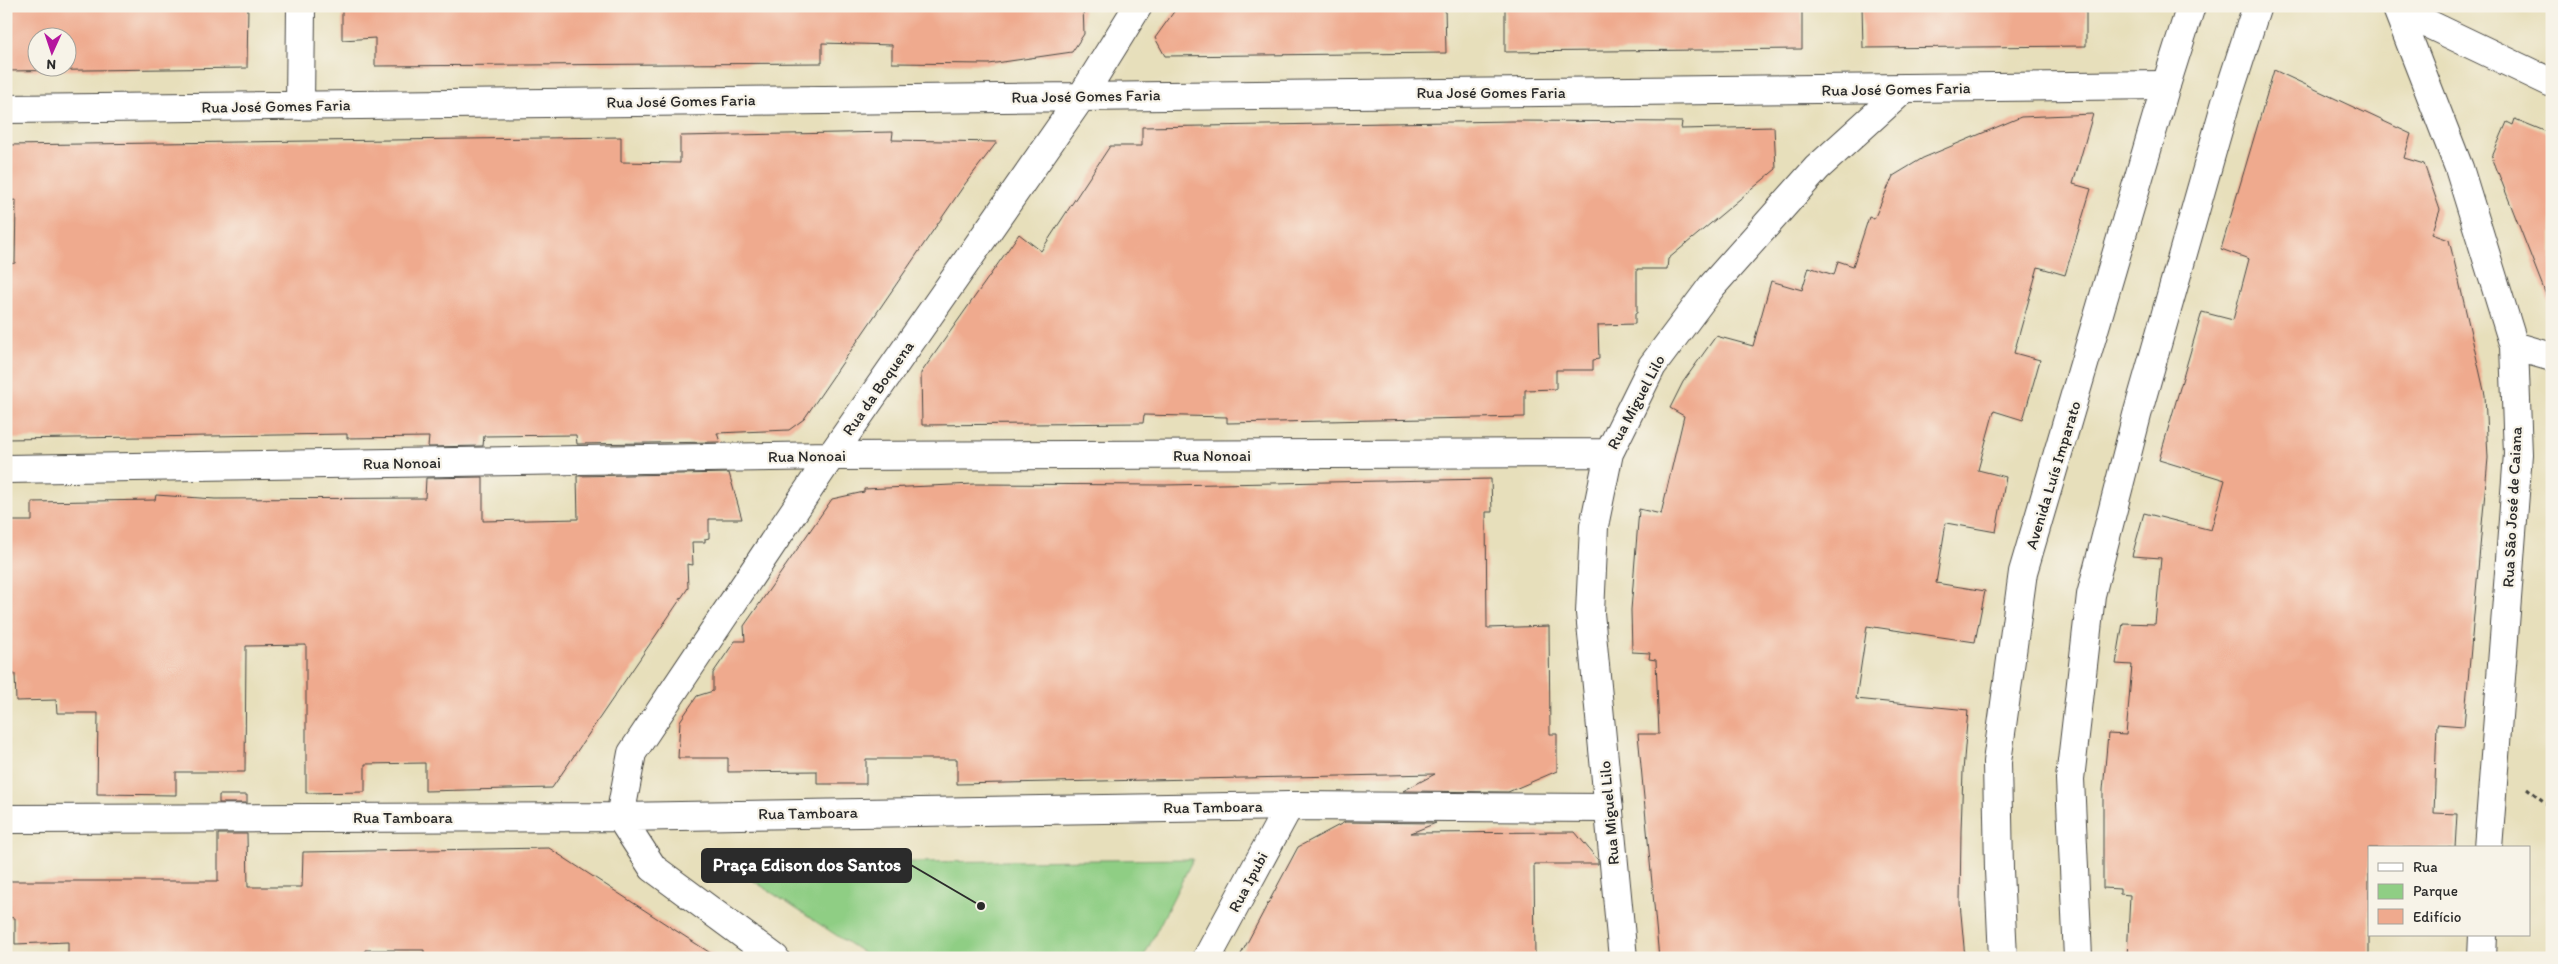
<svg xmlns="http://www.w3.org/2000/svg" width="2558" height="964" font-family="Itim,sans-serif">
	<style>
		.green { fill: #8fce84; stroke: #5d7c58 }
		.building { fill: #efaa8e; fill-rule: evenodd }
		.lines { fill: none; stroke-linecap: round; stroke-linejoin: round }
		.minor-casing { stroke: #474641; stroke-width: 30 }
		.tertiary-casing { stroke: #474641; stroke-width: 30 }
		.path { stroke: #474641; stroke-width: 3; stroke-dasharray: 4 4; stroke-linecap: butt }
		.minor { stroke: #fff; stroke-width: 28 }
		.tertiary { stroke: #fff; stroke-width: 28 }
		.labels { text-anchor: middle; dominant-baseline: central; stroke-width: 4.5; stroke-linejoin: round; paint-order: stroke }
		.street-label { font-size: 16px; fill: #2b2b2b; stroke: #f7f3e8 }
		.leader { fill: none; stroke: #2b2b2b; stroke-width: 2 }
		.callout-dot { fill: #2b2b2b; stroke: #f7f3e8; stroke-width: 2 }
		.callout { fill: #2b2b2b; stroke: #2b2b2b; stroke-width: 2 }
		.callout-label { font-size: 18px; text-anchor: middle; font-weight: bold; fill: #fff }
	</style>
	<rect width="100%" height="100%" fill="#f7f3e8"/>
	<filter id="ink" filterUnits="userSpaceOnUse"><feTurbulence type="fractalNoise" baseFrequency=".02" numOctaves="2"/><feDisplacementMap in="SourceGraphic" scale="10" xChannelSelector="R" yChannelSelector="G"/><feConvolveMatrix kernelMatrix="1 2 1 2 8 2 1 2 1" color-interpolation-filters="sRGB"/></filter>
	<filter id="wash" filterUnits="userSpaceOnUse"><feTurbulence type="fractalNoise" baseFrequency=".0096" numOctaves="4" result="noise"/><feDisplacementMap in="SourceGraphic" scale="20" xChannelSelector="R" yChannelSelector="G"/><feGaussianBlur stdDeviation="1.12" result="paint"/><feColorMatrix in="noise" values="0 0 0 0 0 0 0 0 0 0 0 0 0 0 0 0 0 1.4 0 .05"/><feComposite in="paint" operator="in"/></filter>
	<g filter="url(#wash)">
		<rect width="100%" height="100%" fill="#e7dfbb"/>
		<path class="green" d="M1193,859L1143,958H871L728,864Z"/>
		<g id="blocks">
			<path class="building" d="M6,6H248L247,68L6,71ZM38,38H68V68H38Z
				M342,6H1083L1084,34L1072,52L989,64L892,63V45L822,43V63L375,66V38L342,40Z
				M1178,6H1445L1446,53L1165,56L1155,38Z
				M1505,6H1802V49L1505,52Z
				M1862,6H2086V46L1863,48Z
				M2274,70L2411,134L2404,158L2424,164L2440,210L2432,234L2449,240L2459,281L2485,395L2488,458L2464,726L2437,724L2434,813L2457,814L2455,848H2369V958H2127L2130,895L2120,894V889L2103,888V790L2108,734L2126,735L2132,665L2116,664L2123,623L2155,624L2161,558L2132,556L2144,513L2211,530L2225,480L2159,460L2202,312L2233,320L2249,259L2221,249Z
				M2093,114L2073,184L2091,189L2065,275L2038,267L2014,353L2040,360L2023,420L1994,411L1978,470L2006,477L1996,532L1946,523L1936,583L1985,591L1975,642L1867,626L1856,699L1968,710L1963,771L1961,831L1960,903L1965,958H1659L1638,734H1659L1656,660L1649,659L1650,653L1632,652L1631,610L1639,509L1661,514L1684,416L1670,408L1683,382L1716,336L1753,346L1771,281L1802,290L1809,267L1834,275L1838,261L1853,266L1869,217L1874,219L1893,176L1923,158L2021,117Z
				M2515,119L2552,134V305H2550L2492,157L2507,122L2513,125Z
				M1513,121L1682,122L1681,129L1774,127L1776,169L1668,259L1667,269H1637V313H1635V324L1598,325L1599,359L1593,360V370H1556V389L1525,390V417L1227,423V417L1144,415L1143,423L922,425L921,373L1019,234L1041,251L1110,146H1142V127Z
				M893,132L892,140L997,142L965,184L804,419L789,430L717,433L720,442L577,444L576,435L484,436L483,446L428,447L429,437L347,438V434L6,439V293H8L9,264L15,263L16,200L6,201V145L621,137V162L680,163V136Z
				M729,473L742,519H709V538L705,539V542H692L693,565L687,564L688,588L552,788L425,791V763L365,764V792L306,793V645L246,646L245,772H176V795L97,794L98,713H57L56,700L16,701L15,674H6V523H10V521H32V502L155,500L156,495L215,499L425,498L426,478L483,477V521L578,519L577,476Z
				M1491,479L1492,512H1486L1487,628L1549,626L1550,734H1557V771L1508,792L1403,791L1435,774L957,784V759H866V784H817V771L728,772V758H678L680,721L697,696L713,691V673L735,641H745L744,626L832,499L864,492V489L974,484L1165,485Z
				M219,795H247V803H219Z
				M1345,822L1436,823L1411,833L1575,832L1598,860V864H1534L1535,958H1239L1298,847Z
				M218,834H247L248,887H302L303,852L549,848L718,958H424V950H365V958H68V942L15,944V918L6,917V881H218Z"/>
		</g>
	</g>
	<g filter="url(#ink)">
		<use href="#blocks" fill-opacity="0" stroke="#474641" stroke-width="1"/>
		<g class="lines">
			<g class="minor-casing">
				<path id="minor" d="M2396,6L2459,168L2514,346L2518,454L2488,848
					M2397,9L2552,83
					M300,106L301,6
					M6,109L2166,85
					M2514,346L2552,357
					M6,469L831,456L1609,453
					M620,817L632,753L831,456L1082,96L1138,6
					M620,817L653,868L775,958
					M6,819L620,817L1289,806L1609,808
					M1207,958L1289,806
					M1623,958L1590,613L1594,526L1609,453L1652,366L1712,286L1817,168L1904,89
					M2482,958L2483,935"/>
			</g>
			<g class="tertiary-casing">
				<path id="tertiary" d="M2003,958L1999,870L1997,762L2023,572L2166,85L2191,6
					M2078,958L2070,779L2091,595L2137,415L2226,102L2257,6"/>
			</g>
			<path class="path" d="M2527,788L2552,808"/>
			<use href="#minor" class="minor"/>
			<use href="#tertiary" class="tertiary"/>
		</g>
	</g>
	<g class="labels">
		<g class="street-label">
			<text transform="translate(1896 89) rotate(-1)">Rua José Gomes Faria</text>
			<text x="1491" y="92">Rua José Gomes Faria</text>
			<text transform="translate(1086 96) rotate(-1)">Rua José Gomes Faria</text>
			<text transform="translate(681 101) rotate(-1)">Rua José Gomes Faria</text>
			<text transform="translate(276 106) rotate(-1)">Rua José Gomes Faria</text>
			<text transform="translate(878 388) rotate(-55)">Rua da Boquena</text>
			<text transform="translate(1636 402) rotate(-62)">Rua Miguel Lilo</text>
			<text x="1212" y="455">Rua Nonoai</text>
			<text transform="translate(807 456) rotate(-1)">Rua Nonoai</text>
			<text transform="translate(402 463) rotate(-1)">Rua Nonoai</text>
			<text transform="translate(2053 475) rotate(-73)">Avenida Luís Imparato</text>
			<text transform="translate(2512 507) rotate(-87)">Rua São José de Caiana</text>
			<text transform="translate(1213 807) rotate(-1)">Rua Tamboara</text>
			<text transform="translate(808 813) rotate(-1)">Rua Tamboara</text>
			<text transform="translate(1609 813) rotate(-95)">Rua Miguel Lilo</text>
			<text x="403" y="817">Rua Tamboara</text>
			<text transform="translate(1248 882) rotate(-62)">Rua Ipubi</text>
		</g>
	</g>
	<path class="leader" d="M981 906L911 865"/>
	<circle class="callout-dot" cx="981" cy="906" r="5"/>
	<rect class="callout" x="702" y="849" width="209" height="33" rx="5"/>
	<g class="callout-label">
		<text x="807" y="871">Praça Edison dos Santos</text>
	</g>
	<rect width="2558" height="964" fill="none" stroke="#f7f3e8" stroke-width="25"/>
	<rect x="2368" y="846" width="162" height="90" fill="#f7f3e8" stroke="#a5a39c"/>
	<rect x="2378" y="863" width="25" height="8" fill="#ffffff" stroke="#a5a39c"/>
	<text x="2413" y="872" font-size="15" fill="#2b2b2b">Rua</text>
	<rect x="2378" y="884" width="25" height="15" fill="#8fce84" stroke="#a5a39c"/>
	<text x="2413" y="896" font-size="15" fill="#2b2b2b">Parque</text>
	<rect x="2378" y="909" width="25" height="15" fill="#efaa8e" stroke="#a5a39c"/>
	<text x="2413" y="922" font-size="15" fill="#2b2b2b">Edifício</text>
	<g transform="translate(52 52) rotate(183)"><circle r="24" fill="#f7f3e8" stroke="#a5a39c"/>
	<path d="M0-4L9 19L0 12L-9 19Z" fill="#b5179e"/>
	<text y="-8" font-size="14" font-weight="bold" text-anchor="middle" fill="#2b2b2b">N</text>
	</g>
</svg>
